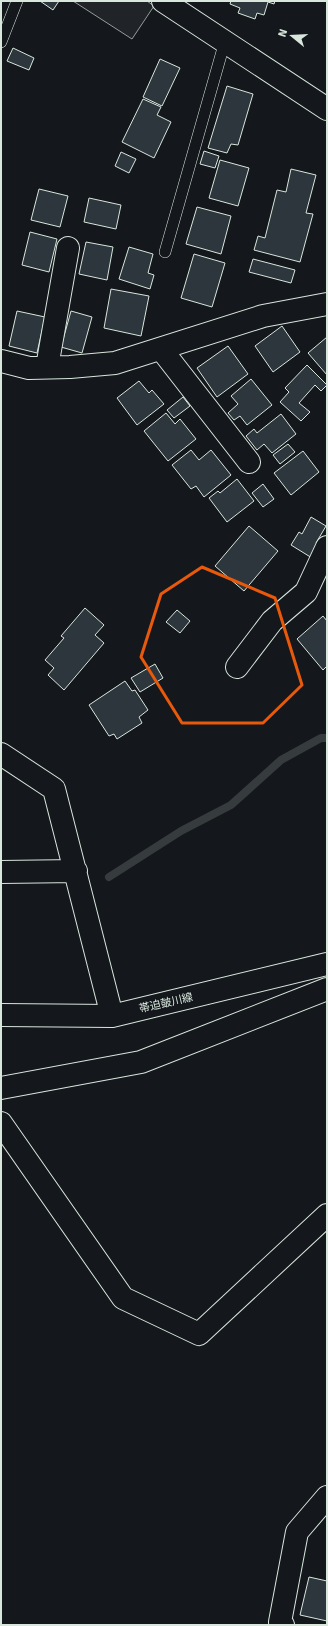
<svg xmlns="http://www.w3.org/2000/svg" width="328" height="1626" font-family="Signika,'Noto Sans JP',sans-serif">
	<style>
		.green { fill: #202428; stroke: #939e99 }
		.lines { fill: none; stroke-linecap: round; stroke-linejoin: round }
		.stream { stroke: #363b3e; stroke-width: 8 }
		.building { fill: #2c363c; stroke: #d8e6dc }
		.lane-casing { stroke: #d8e6dc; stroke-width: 12 }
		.street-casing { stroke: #d8e6dc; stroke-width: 24 }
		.lane { stroke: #14181c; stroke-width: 11 }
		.street { stroke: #14181c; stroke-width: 22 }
		.marked { fill: none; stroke: #e8590c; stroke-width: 3; stroke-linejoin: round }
		.labels { text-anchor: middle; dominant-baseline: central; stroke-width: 3; stroke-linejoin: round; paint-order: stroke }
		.street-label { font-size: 11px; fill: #d8e6dc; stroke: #14181c }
	</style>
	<rect width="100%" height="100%" fill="#14181c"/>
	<path class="green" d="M73,1H147L154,6L132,39Z"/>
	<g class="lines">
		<path class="stream" d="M109,877L181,831L231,805L281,760L321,738H327"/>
	</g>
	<path class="building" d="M40,1H59L53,10Z
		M231,1H275L274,4L268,2L264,15L257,13L255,19L238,13L240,8L230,4Z
		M13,48L34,58L29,70L7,61Z
		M160,59L180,68L162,106L143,97Z
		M227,86L253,94L238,145L231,144L227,153L208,148Z
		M143,99L161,107L157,115L171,122L154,158L122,142Z
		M204,151L219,156L215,168L200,164Z
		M121,152L136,159L129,173L115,166Z
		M220,160L249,168L238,206L209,198Z
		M291,169L316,175L306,213L313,214L300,262L254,250L258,236L265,238L277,190L286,192Z
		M39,189L68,196L60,227L31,220Z
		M89,198L121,205L116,229L84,222Z
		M197,207L231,216L221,254L186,244Z
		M30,232L57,239L49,272L22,265Z
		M86,242L113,247L107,280L79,274Z
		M129,247L153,254L148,273L154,275L150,289L119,279Z
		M194,254L225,263L212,307L181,298Z
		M253,259L295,270L291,283L249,272Z
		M111,289L149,296L141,336L104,328Z
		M17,311L45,317L37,353L9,346Z
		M71,311L92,317L82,353L61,347Z
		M282,326L300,352L273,372L255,346Z
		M327,337V375L308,353Z
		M228,346L248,374L217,397L197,368Z
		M307,365L327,385L321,391L315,385L299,403L310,412L301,421L280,402L289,392L285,388Z
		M251,379L272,405L247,425L240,416L234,420L228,413L238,404L231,396Z
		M139,381L149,393L152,390L164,404L137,425L117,398Z
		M183,397L190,406L174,418L167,410Z
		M166,413L175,424L180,419L196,439L168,461L144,431Z
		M281,414L296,434L272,453L264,444L257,450L246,436L254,429L257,433Z
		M288,444L295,452L280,464L273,455Z
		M191,450L199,460L211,450L231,475L204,497L196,486L191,489L172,465Z
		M303,451L319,472L291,495L274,473Z
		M237,479L254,501L227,522L209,498L218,491L220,493Z
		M263,484L274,499L263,507L252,493Z
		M311,517L326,526L316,543L319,544L312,558L291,545L299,532L302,534Z
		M249,526L278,551L244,591L215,566Z
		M85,608L104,625L95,635L104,643L64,690L48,675L54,668L45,660L64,638L61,636Z
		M177,610L190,621L180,633L166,622Z
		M323,616L327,621V666L323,670L297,639Z
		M155,664L163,678L140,692L131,678Z
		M125,681L132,691L135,690L148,710L139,717L142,723L117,739L114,734L109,736L89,705Z
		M309,1577L327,1581V1621L300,1615Z"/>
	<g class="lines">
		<g class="lane-casing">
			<path id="lane" d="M1,42L17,1
				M165,252L225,41"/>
		</g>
		<g class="street-casing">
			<path id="street" d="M163,1L327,109
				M161,349L249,462
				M1,361L29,368L70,367L115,363L263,316L327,304
				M47,367L68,248
				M237,667L272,621L306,592L327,547
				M1,754L54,789L112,1016
				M1,872L76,871
				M1,1015L112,1016L327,964
				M1,1088L141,1062L327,989
				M1,1123L123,1298L199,1334L327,1215
				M283,1625L280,1622L297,1532L327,1497"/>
		</g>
		<use href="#lane" class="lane"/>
		<use href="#street" class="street"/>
	</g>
	<path class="marked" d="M202,567L275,598L302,685L263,723H182L141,657L161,594Z"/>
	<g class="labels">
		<g class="street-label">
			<text transform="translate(166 1003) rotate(-13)">帯迫皷川線</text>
		</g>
	</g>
	<rect width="328" height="1626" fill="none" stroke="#d8e6dc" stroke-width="4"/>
	<g transform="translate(292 36) rotate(288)" stroke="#14181c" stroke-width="3" paint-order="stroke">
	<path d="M0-3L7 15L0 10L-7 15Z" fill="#d8e6dc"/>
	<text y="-6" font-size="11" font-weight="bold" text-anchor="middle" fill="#d8e6dc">N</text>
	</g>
</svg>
